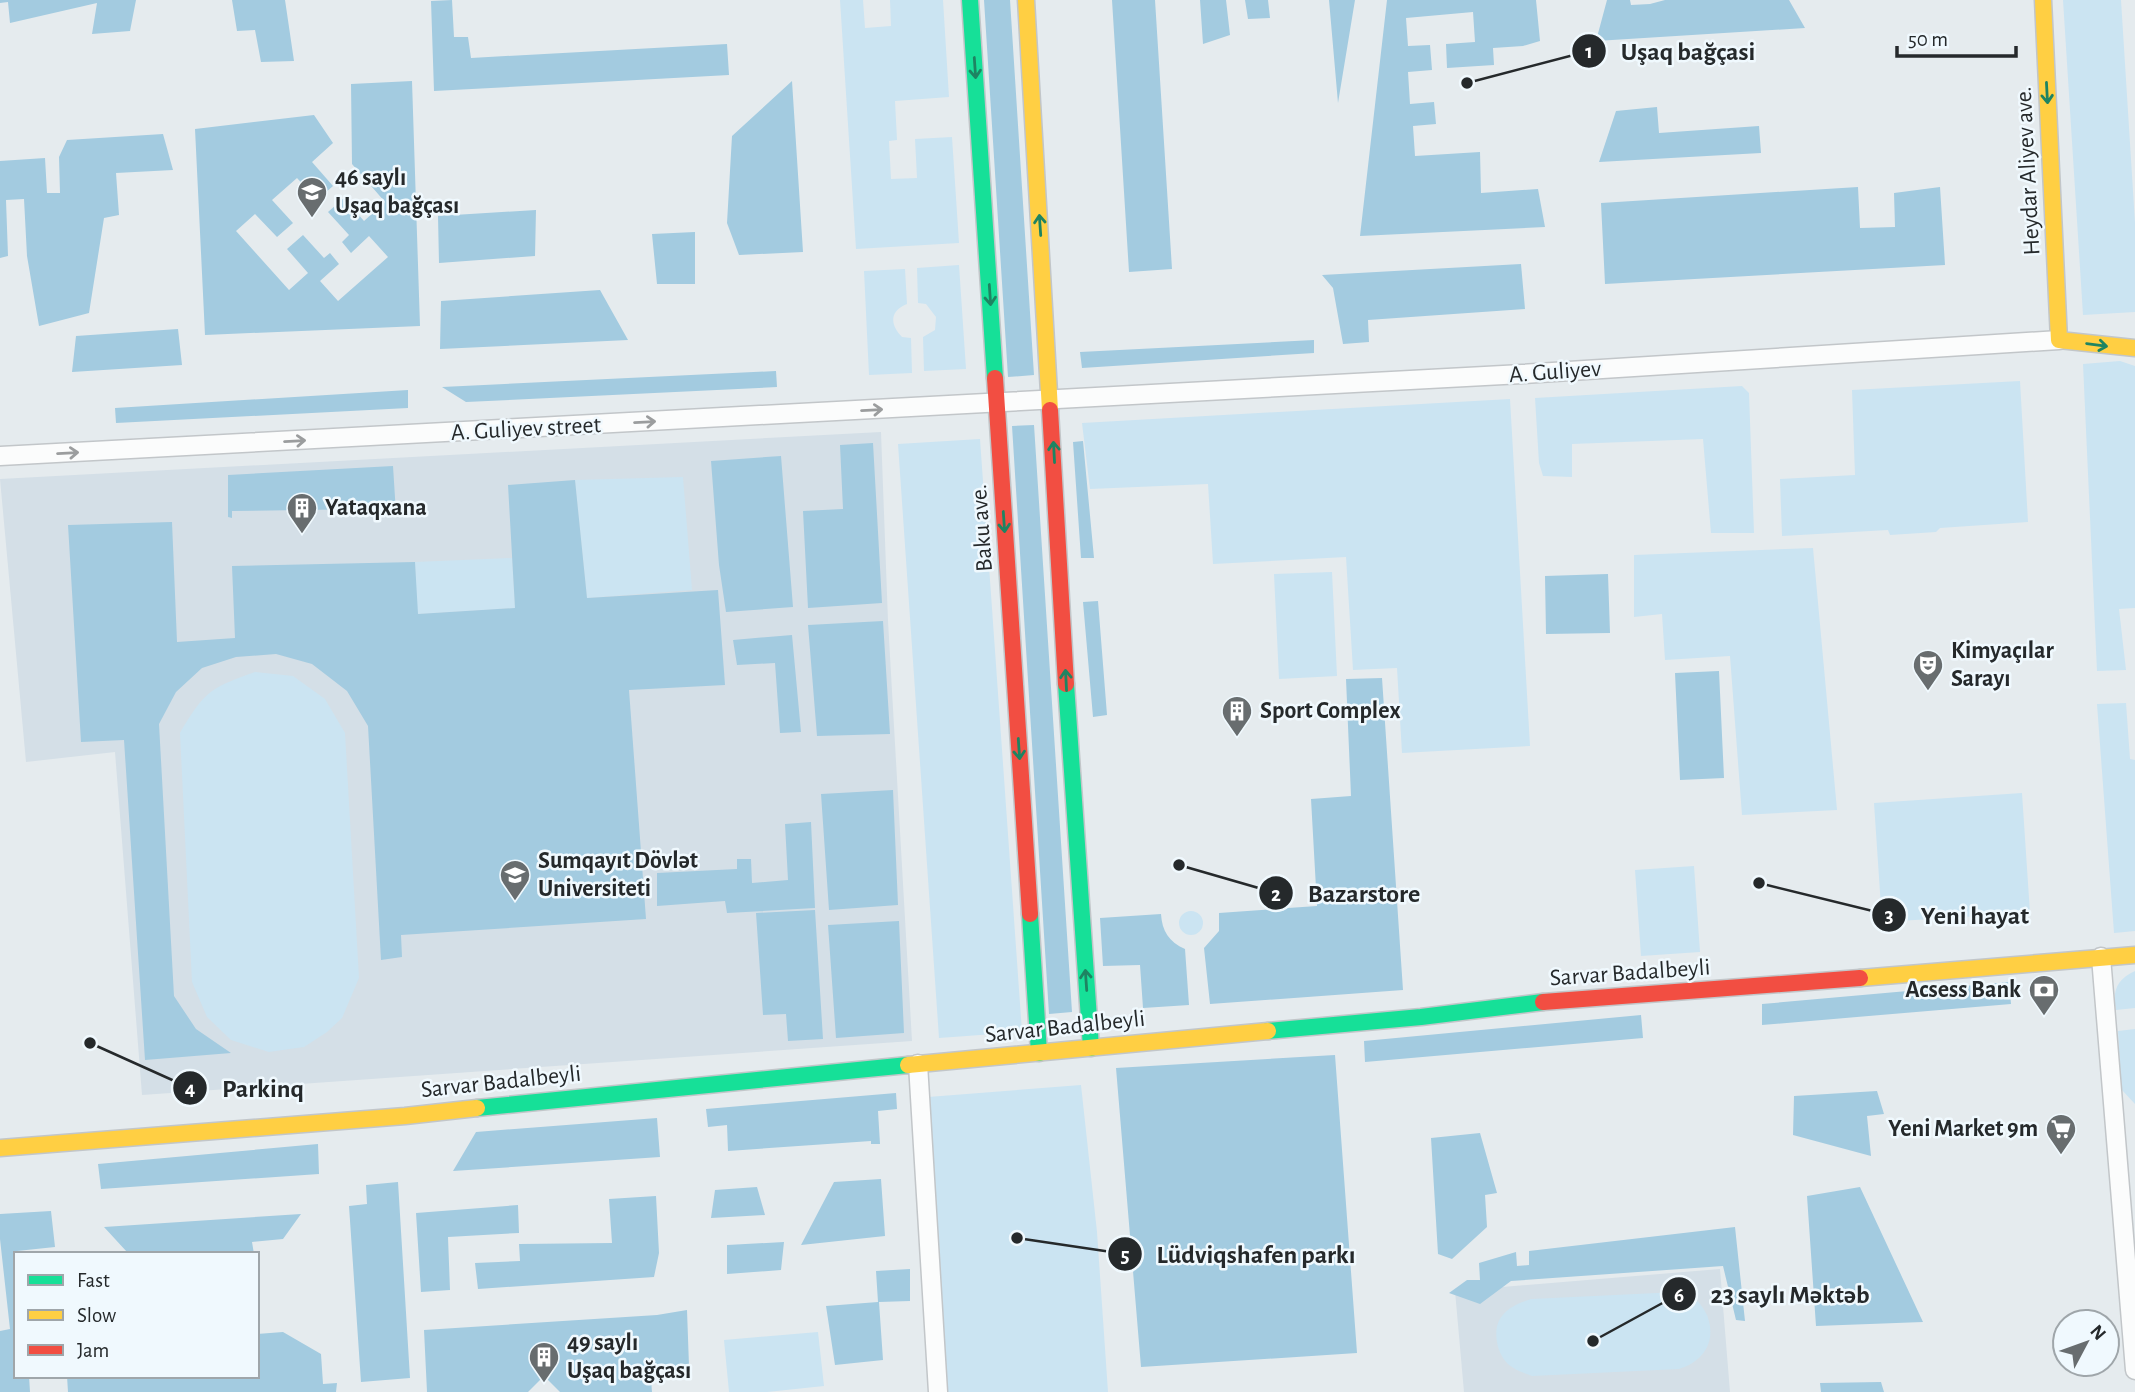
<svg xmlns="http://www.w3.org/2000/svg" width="2135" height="1392" font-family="'Alegreya Sans',sans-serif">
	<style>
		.built { fill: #d4dfe7 }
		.green { fill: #cbe4f2 }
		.forest { fill: #a3cbe0 }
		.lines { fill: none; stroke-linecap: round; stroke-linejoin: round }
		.street-casing { stroke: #c2c6c9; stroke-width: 21 }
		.fast-casing { stroke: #c2c6c9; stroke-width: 19 }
		.slow-casing { stroke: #c2c6c9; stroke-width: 19 }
		.jam-casing { stroke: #c2c6c9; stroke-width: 19 }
		.street { stroke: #fbfcfc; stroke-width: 18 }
		.fast { stroke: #16e098; stroke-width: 16 }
		.slow { stroke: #ffcf43; stroke-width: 16 }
		.jam { stroke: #f24e42; stroke-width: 16 }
		.oneway { stroke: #1e8462 }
		.oneway2 { stroke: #9b9d9e }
		.labels { text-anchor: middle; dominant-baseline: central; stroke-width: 5; stroke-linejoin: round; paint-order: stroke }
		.street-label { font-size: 24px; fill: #25292b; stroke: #f0f9fe }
		.poi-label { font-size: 24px; font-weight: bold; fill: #25292b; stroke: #f0f9fe; text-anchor: start }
		.leader { fill: none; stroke: #25292b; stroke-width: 2.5 }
		.callout-dot { fill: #25292b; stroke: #f0f9fe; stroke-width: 2.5 }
		.mark-label { font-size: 21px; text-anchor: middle; font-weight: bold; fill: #fff }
		.callout-label { font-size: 26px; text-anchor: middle; font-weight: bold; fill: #25292b; stroke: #f0f9fe; stroke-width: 5; stroke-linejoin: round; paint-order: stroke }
	</style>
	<rect width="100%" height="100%" fill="#e5ebee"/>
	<path class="built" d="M881,432L888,621L912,1041L142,1095L115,752L26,762L0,479Z
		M1720,1269L1730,1392H1464L1455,1291Z"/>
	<path class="green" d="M840,0H863L865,28L891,26L890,0H943L949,97L895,101L897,140L889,141L891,179L917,178L915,139L952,137L959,243L856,249Z
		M2063,0H2121L2135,223V312L2083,315Z
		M959,265L966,369L924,371L923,337L935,330L936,317L926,304L918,303L917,268Z
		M905,269L907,304C889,311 890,325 902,337L911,338L912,373L869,375L864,271Z
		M2120,361L2135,366V608L2119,609L2126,670L2097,671L2083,364Z
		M2020,381L2028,522L1940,528L1936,532L1890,535L1888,530L1782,536L1780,479L1855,475L1852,390Z
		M1742,386L1749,393L1754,533H1711L1703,439L1572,444V477L1543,476L1539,463L1535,398Z
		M1510,399L1530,746L1402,753L1397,668L1353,670L1346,557L1213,564L1208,484L1090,489L1082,423Z
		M980,439L1022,1032L939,1038L898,444Z
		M683,477L692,590L587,598L575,480Z
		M1813,548L1837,810L1742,815L1730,656L1665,660L1662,614L1634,617V555Z
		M512,558L515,608L417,614L415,562Z
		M1332,572L1337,676L1279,679L1274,574Z
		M255,672L293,676L325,699L345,733L359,978L342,1018L327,1032L304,1047L269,1052L231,1040L207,1017L192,982L180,733C205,691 210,688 255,672Z
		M2126,703L2130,759L2135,760V931L2114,933L2097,704Z
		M2022,793L2030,913L1882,922L1874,803Z
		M1694,866L1700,952L1641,956L1635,870Z
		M1179 923a12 12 0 1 1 24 0a12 12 0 1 1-24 0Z
		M2135,971V1008L2116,1010C2112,991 2117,979 2135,971Z
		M2135,1029V1104L2121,1089L2118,1031Z
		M1081,1085L1097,1232L1108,1392H946L928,1097Z
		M1678,1292C1683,1294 1689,1295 1693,1298C1699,1301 1704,1309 1707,1315C1717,1341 1704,1361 1679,1369L1532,1376C1524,1373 1514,1370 1507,1363C1496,1352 1492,1328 1502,1316C1510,1306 1520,1303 1531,1299Z
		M818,1332L824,1386L767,1392H729L724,1340Z"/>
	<path class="forest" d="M0,0H136L130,31L92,34L97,3L10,23L8,2L0,3Z
		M232,0H285L294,61L261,62L255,30L237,31Z
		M452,0L454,37H468L471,58L727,44L729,75L434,91L431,1Z
		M984,0H1010L1034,375L1008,377Z
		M1112,0H1155L1172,269L1129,272Z
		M1200,0H1226L1230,35L1203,44Z
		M1245,0H1268L1270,18L1248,19Z
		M1329,0H1355L1338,103Z
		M1387,0H1536L1540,41L1523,46L1493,48L1494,65L1447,68L1446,44L1475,42L1473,12L1406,18L1408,46L1430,45L1432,70L1408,72L1410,104L1434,102L1436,124L1413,126L1415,156L1480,152L1481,193L1538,189L1545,227L1360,236Z
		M1607,0H1630L1631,5L1650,4L1665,0H1789L1805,28L1596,41Z
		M412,81L420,326L205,335L195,129L314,115L333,143L312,162L333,186L317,200L297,178L272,200L293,223L277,237L255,214L236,231L289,290L308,273L287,249L303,235L324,258L330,253L339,264L320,281L338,301L388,257L369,236L351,253L342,242L349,235L328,212L344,198L364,221L385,202L352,164L351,84Z
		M792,81L803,252L739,255L727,223L732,136Z
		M1657,107L1659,133L1759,126L1761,153L1599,162L1616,111Z
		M163,134L173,170L116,173L119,215L104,218L89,313L39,326L27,256L24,199L6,200L8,256L0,258V161L45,158L47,193H60L59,157L67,140Z
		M1858,187L1860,228L1895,227L1894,193L1940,187L1945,265L1605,284L1601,203Z
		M536,210L535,256L439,263L438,216Z
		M695,232V284H657L652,234Z
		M1521,264L1525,309L1368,320L1369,342L1343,344L1333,288L1322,275Z
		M600,290L628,340L440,349L441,301Z
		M178,329L182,365L72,372L76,336Z
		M1314,340V353L1082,368L1080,352Z
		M776,371L777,387L466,402L442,387Z
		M408,390V408L116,423L115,408Z
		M1034,425L1072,1012L1049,1014L1012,426Z
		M1083,441L1094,558H1081L1073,442Z
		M873,443L882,603L808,608L803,511L843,509L840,445Z
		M781,456L793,607L726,612L719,565L711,461Z
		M393,466L396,513L373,514L371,509L232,511V518L228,517V475Z
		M575,480L587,598L718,590L725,685L629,690L646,919L401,935L402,957L381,960L368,726L347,691L312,664L276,654L236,657L202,668L176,692L159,724L174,996L196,1029L231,1053L145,1060L124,740L81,742L68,525L172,522L177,642L235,638L232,566L415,562L418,614L515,608L508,485Z
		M1608,574L1610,633L1546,634L1545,576Z
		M1098,601L1107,715L1093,717L1083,602Z
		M883,621L890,734L817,736L808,625Z
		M792,635L801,732L780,733L775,663L737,665L733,640Z
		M1719,671L1724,778L1680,780L1675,673Z
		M1382,678L1403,990L1210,1004L1204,948L1219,931V913L1317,906L1311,799L1351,796L1346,679Z
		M893,790L898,905L829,910L821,794Z
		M811,822L815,908L727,913L725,901L657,906V873L737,869V859H751L752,883L788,880L785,824Z
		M815,910L823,1039L788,1041L786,1014L763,1015L756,913Z
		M1161,914C1162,931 1169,942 1185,949L1189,1005L1143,1008L1140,965L1103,966L1100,918Z
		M899,921L904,1033L836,1038L828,925Z
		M2009,982L2011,1004L1762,1025V1004Z
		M1641,1015L1643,1038L1365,1062L1364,1041Z
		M1335,1055L1357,1353L1141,1367L1116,1068Z
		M1877,1091L1884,1114L1867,1116L1871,1156L1793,1135L1794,1096Z
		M896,1093L897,1109L878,1111L880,1144H871V1141L728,1151L727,1125L708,1127L706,1109Z
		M657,1118L660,1157L453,1171L476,1132Z
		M1480,1133L1497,1193L1485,1195L1487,1227L1452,1259L1438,1254L1431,1138Z
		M318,1144L319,1174L101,1189L98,1164Z
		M881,1179L885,1236L801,1245L834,1182Z
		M398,1182L410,1378L361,1382L349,1206L367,1204L366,1185Z
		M757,1187L765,1215L711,1218L715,1190Z
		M1860,1187L1923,1322L1816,1326L1807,1196Z
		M656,1196L659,1253L654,1277L478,1289L475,1263L520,1261L519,1244L612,1243L609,1199Z
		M518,1205L519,1233L448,1237L450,1290L421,1292L416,1213Z
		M51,1211L55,1247L17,1251L16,1254V1376H29L30,1392H0V1331L10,1329L0,1239V1214Z
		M301,1214L283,1239L252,1242L254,1254L127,1252L104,1227Z
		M1735,1227L1745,1321L1736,1320L1723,1266L1511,1281L1480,1304L1449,1293L1467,1280H1480L1479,1263L1516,1252L1517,1266L1529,1265V1251Z
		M784,1242L781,1270L727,1274V1245Z
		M910,1269V1301L879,1302L883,1360L835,1365L826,1306L878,1302L876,1271Z
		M687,1310L689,1366L650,1368L652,1392H560L544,1376L528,1392H427L424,1330L657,1315Z
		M283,1332L321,1354L323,1384L337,1383L336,1392H68L67,1376H257V1334Z
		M1881,1382L1884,1392H1821L1820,1383Z"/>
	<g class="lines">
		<g class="street-casing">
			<path id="street" d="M0,456L1522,374L2059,340
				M2101,957L2135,1370
				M918,1064L938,1392"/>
		</g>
		<g class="fast-casing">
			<path id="fast" d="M970,0L995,378
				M1066,684L1091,1048
				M1030,914L1039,1053
				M1268,1031L1421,1017L1543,1002
				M477,1108L908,1065"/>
		</g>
		<g class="slow-casing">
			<path id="slow" d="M1026,0L1050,410
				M2043,0L2059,340L2135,348
				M1860,978L2135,955
				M908,1065L1268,1031
				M0,1148L405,1116L477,1108"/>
		</g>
		<g class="jam-casing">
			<path id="jam" d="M995,378L1030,914
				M1050,410L1066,684
				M1543,1002L1860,978"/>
		</g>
		<use href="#street" class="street"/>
		<use href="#fast" class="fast"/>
		<use href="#slow" class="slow"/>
		<use href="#jam" class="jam"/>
	</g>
	<defs><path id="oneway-shaft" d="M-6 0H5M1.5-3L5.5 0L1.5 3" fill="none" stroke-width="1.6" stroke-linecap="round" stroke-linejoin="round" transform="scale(1.75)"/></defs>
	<g class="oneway">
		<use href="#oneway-shaft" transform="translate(975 68) rotate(86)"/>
		<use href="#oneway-shaft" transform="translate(2047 93) rotate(87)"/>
		<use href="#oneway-shaft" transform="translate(1040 225) rotate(-94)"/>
		<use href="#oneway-shaft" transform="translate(990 295) rotate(86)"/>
		<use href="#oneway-shaft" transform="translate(2097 345) rotate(8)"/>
		<use href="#oneway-shaft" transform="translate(1054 452) rotate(-93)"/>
		<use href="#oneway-shaft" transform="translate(1004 522) rotate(86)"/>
		<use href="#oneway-shaft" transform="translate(1066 680) rotate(-93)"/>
		<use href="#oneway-shaft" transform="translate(1019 749) rotate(86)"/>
		<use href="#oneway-shaft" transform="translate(1086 980) rotate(-94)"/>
	</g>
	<g class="oneway2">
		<use href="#oneway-shaft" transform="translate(872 410) rotate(-3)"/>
		<use href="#oneway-shaft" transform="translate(645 422) rotate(-3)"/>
		<use href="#oneway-shaft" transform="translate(295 441) rotate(-3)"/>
		<use href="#oneway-shaft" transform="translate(68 453) rotate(-3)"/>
	</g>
	<defs>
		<g id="school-pin" transform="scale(1.575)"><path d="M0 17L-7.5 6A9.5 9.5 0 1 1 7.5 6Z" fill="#686d6f" stroke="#f0f9fe"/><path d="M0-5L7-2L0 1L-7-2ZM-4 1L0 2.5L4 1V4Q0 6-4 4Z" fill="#fff"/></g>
		<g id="building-pin" transform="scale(1.575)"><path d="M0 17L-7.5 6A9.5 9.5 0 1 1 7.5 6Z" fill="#686d6f" stroke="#f0f9fe"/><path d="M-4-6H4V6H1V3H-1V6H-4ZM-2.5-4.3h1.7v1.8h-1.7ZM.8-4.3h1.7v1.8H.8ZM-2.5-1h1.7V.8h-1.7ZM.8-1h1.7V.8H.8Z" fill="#fff"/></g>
		<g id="theatre-pin" transform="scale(1.575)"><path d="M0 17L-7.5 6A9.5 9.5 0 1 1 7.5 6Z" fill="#686d6f" stroke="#f0f9fe"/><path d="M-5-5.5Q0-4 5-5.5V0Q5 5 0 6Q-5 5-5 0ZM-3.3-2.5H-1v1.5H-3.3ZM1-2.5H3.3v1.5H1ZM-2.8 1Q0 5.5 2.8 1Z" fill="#fff"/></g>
		<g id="university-pin" transform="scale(1.575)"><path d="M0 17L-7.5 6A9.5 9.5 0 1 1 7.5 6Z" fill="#686d6f" stroke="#f0f9fe"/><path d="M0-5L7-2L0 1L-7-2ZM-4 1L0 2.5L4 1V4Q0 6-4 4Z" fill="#fff"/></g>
		<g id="bank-pin" transform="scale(1.575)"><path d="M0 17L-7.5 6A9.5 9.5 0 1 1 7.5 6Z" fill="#686d6f" stroke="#f0f9fe"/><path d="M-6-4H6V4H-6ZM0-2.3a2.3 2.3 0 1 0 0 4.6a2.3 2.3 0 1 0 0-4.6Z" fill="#fff"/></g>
		<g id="supermarket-pin" transform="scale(1.575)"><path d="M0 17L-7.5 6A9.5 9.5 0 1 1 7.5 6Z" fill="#686d6f" stroke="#f0f9fe"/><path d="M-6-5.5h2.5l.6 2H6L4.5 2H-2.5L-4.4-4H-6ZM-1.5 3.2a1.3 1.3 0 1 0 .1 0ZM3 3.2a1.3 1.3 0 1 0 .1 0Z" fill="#fff"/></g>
	</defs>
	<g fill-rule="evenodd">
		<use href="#school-pin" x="312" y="192"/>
		<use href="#building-pin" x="302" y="508"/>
		<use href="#theatre-pin" x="1928" y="665"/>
		<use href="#building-pin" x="1237" y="711"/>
		<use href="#university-pin" x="515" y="875"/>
		<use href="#bank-pin" x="2044" y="990"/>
		<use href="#supermarket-pin" x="2061" y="1129"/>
		<use href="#building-pin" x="544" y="1357"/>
	</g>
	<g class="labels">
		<g class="street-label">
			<text transform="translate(2028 171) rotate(-93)">Heydar Aliyev ave.</text>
			<text transform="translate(1555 372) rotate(-4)">A. Guliyev</text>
			<text transform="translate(526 429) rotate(-3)">A. Guliyev street</text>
			<text transform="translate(982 528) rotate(-94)">Baku ave.</text>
			<text transform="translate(1630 973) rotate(-4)">Sarvar Badalbeyli</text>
			<text transform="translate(1065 1027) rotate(-6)">Sarvar Badalbeyli</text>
			<text transform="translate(501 1082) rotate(-6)">Sarvar Badalbeyli</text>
		</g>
		<g class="poi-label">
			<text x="335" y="178">46 saylı<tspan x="335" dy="28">Uşaq bağçası</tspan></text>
			<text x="325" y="508">Yataqxana</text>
			<text x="1951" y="651">Kimyaçılar<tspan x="1951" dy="28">Sarayı</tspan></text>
			<text x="1260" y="711">Sport Complex</text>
			<text x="538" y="861">Sumqayıt Dövlət<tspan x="538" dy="28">Universiteti</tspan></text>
			<text x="2021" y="990" text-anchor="end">Acsess Bank</text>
			<text x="2038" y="1129" text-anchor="end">Yeni Market 9m</text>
			<text x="567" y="1343">49 saylı<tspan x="567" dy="28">Uşaq bağçası</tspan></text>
		</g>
	</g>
	<path class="leader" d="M1467 83L1589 51M1179 865L1276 893M1759 883L1889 915M90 1043L190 1088M1017 1238L1125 1254M1593 1341L1679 1294"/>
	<g class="callout-dot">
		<circle cx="1467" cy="83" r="7"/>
		<circle cx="1179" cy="865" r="7"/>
		<circle cx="1759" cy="883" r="7"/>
		<circle cx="90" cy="1043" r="7"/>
		<circle cx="1017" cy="1238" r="7"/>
		<circle cx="1593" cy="1341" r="7"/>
		<circle cx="1589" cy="51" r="18"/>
		<circle cx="1276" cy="893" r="18"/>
		<circle cx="1889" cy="915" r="18"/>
		<circle cx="190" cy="1088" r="18"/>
		<circle cx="1125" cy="1254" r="18"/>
		<circle cx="1679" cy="1294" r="18"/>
	</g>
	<g class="mark-label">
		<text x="1589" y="58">1</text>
		<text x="1276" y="901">2</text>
		<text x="1889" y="922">3</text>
		<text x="190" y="1095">4</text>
		<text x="1125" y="1262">5</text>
		<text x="1679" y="1302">6</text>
	</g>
	<g class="callout-label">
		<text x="1688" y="60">Uşaq bağçasi</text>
		<text x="1364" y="902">Bazarstore</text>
		<text x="1975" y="924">Yeni hayat</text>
		<text x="263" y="1097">Parkinq</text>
		<text x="1256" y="1263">Lüdviqshafen parkı</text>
		<text x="1790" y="1303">23 saylı Məktəb</text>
	</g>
	<rect x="14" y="1252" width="245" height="126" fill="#f0f9fe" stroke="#9fa6aa" stroke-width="2"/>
	<rect x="28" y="1275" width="35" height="10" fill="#16e098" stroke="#9fa6aa" stroke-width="2"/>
	<text x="77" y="1287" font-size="21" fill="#25292b">Fast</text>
	<rect x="28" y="1310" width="35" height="10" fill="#ffcf43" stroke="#9fa6aa" stroke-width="2"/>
	<text x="77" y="1322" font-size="21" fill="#25292b">Slow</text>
	<rect x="28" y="1345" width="35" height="10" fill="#f24e42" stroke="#9fa6aa" stroke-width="2"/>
	<text x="77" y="1357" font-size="21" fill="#25292b">Jam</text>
	<g transform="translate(2086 1343) rotate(49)"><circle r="33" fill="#f0f9fe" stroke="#9fa6aa" stroke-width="2"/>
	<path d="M0-5L12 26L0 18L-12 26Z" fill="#686d6f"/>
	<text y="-10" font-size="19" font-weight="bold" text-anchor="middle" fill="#25292b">N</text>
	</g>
	<path d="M1897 46v10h119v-10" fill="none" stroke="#25292b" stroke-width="3.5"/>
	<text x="1908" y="46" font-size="21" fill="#25292b" stroke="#f0f9fe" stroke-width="5" paint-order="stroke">50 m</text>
</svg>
